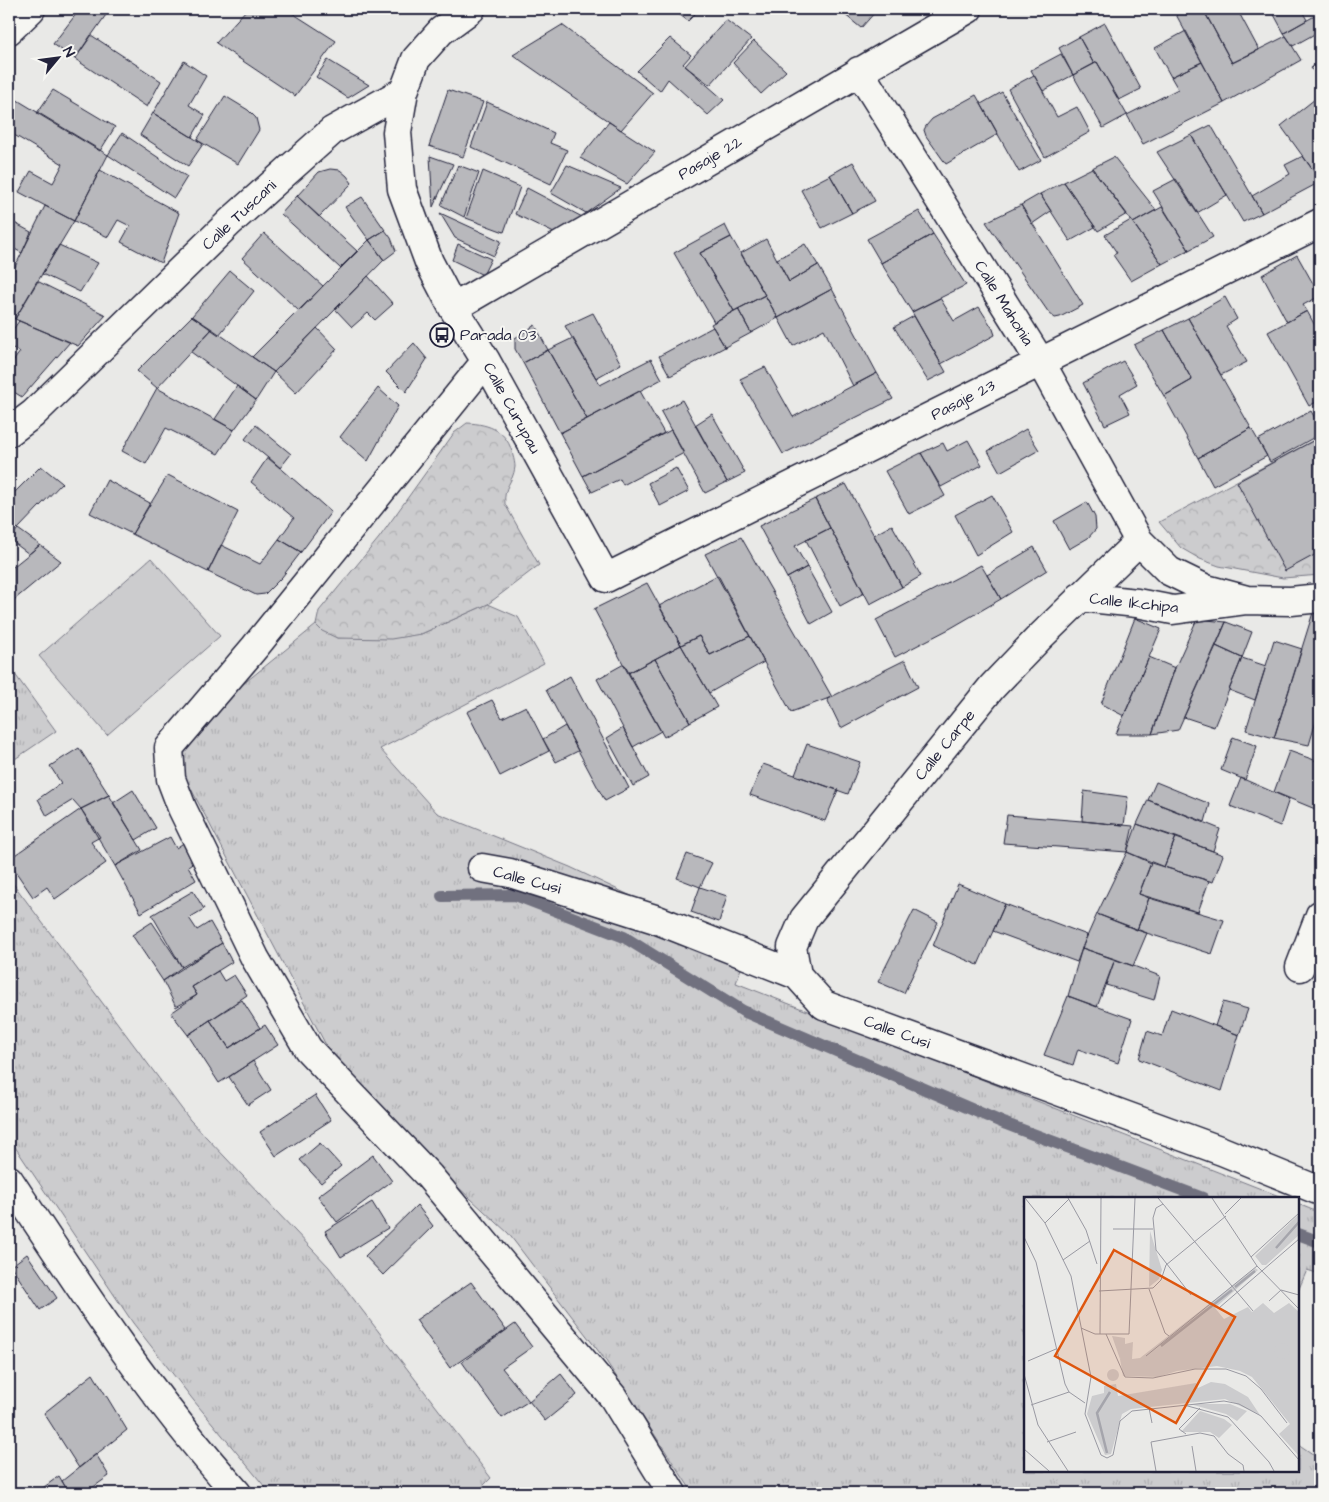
<svg xmlns="http://www.w3.org/2000/svg" width="1329" height="1502" font-family="'Architects Daughter',sans-serif">
	<style>
		.grass { fill: url(#grass-tufts); stroke: #777784 }
		.park { fill: url(#park-crowns); stroke: #777784 }
		.pitch { fill: #ccccce; stroke: #777784 }
		.lines { fill: none; stroke-linecap: round; stroke-linejoin: round }
		.stream { stroke: #71717f; stroke-width: 12 }
		.building { fill: #b8b8bc; stroke: #22223b }
		.minor-casing { stroke: #22223b; stroke-width: 31 }
		.minor { stroke: #f6f6f2; stroke-width: 28 }
		.labels { text-anchor: middle; dominant-baseline: central; stroke-width: 4; stroke-linejoin: round; paint-order: stroke }
		.street-label { font-size: 16px; fill: #22223b; stroke: #f6f6f2 }
		.poi-label { font-size: 16px; fill: #22223b; stroke: #f6f6f2; text-anchor: start }
		.inset-river { fill: none; stroke: #a5a5ac; stroke-width: 2.5 }
		.inset-road { fill: none; stroke: #9999a2; stroke-width: 1 }
		.view { fill: #de560e; fill-opacity: 0.15; stroke: #de560e; stroke-width: 2.5 }
		.inset-edge { fill: none; stroke: #22223b; stroke-width: 2.5 }
	</style>
	<defs>
		<pattern id="grass-tufts" width="24" height="20" patternUnits="userSpaceOnUse" patternTransform="scale(1.25)"><rect width="24" height="20" fill="#ccccce"/><path d="M3 7l-1-3M5 7V3M7 7l1-3M15 17l-1-3M17 17v-4M19 17l1-3" fill="none" stroke="#afafb2"/></pattern>
		<pattern id="park-crowns" width="20" height="18" patternUnits="userSpaceOnUse" patternTransform="scale(1.25)"><rect width="20" height="18" fill="#ccccce"/><path d="M2 6a3 3 0 1 1 6 0M12 15a3 3 0 1 1 6 0" fill="none" stroke="#afafb2"/></pattern>
	</defs>
	<rect width="100%" height="100%" fill="#e9e9e7"/>
	<filter id="ink" filterUnits="userSpaceOnUse"><feTurbulence type="fractalNoise" baseFrequency=".02" numOctaves="2"/><feDisplacementMap in="SourceGraphic" scale="10" xChannelSelector="R" yChannelSelector="G"/><feConvolveMatrix kernelMatrix="1 2 1 2 8 2 1 2 1" color-interpolation-filters="sRGB"/></filter>
	<g filter="url(#ink)">
		<path class="grass" d="M488,604L518,617L544,663L380,749L437,813L570,867L747,951L736,983L1284,1198H1025V1471H1298V1444L1320,1459V1493H693L606,1361L508,1233L347,1085L168,745L316,625L337,638L421,634Z
			M9,666L56,731L9,763Z
			M9,878L190,1120L329,1267L491,1478L476,1493H270L194,1401L133,1323L9,1138Z
			M1298,1204L1320,1213V1274L1307,1270L1298,1291Z"/>
		<path class="park" d="M467,423C490,424 508,431 513,456C514,459 515,464 515,467C513,483 503,486 505,504L539,565L488,604L421,634L391,639L337,638L322,631L316,625L319,611L379,538L454,433Z
			M1320,437V575L1283,578L1219,566L1200,559L1181,548L1159,522Z"/>
		<path class="pitch" d="M151,558L220,636L107,735L39,656Z"/>
		<g class="lines">
			<path class="stream" d="M442,896L515,895L624,937L743,1011L1006,1124L1203,1198
				M1298,1234L1320,1242"/>
		</g>
		<path class="building" d="M80,9H102L108,12L75,59L53,44Z
			M247,9H286L336,41L295,96L216,43Z
			M320,9H331L327,14Z
			M391,9H403L399,15Z
			M672,9H700L688,21Z
			M838,9H874L876,11L861,28Z
			M1173,9H1203L1232,63L1286,36L1301,60L1224,103Z
			M1203,9H1237L1259,50L1232,63Z
			M1271,9H1301L1307,20L1284,33Z
			M1320,13V31L1293,46L1284,33Z
			M726,20L751,39L710,85L685,66Z
			M1105,23L1141,89L1119,100L1097,62L1094,64L1079,37Z
			M562,25L653,93L621,130L513,55Z
			M1186,31L1202,62L1171,77L1155,48Z
			M91,35L161,81L147,107L75,59Z
			M1079,37L1094,64L1073,75L1059,48Z
			M670,38L691,55L683,64L724,100L708,115L668,79L660,91L637,71Z
			M754,41L786,71L761,94L733,63Z
			M1061,54L1073,75L1043,91L1031,70Z
			M328,60L369,85L348,98L316,77Z
			M184,61L206,76L189,105L205,115L192,137L153,113Z
			M1097,62L1127,115L1103,128L1073,75Z
			M1202,62L1224,103L1143,144L1127,115L1178,89L1171,77Z
			M1320,62V81L1311,68Z
			M1034,75L1057,117L1077,107L1090,132L1045,157L1008,89Z
			M53,90L115,127L100,151L37,113Z
			M448,90L483,102L463,157L429,146Z
			M1002,92L1041,160L1019,172L981,104Z
			M9,95L108,155L74,221L19,192L31,171L53,183L63,164L9,132Z
			M976,95L998,134L946,164L926,136L924,130L926,126L932,119Z
			M1320,95V164L1312,169L1281,126Z
			M225,96L248,110L256,118L259,130L238,164L197,140Z
			M487,102L554,133L550,143L567,150L551,184L471,147Z
			M153,113L203,144L188,166L140,135Z
			M609,122L655,152L627,184L580,158Z
			M1211,125L1262,213L1243,222L1191,135Z
			M122,133L187,177L174,198L108,155Z
			M1191,135L1227,195L1197,213L1157,152Z
			M430,156L453,164L433,207Z
			M1303,156L1320,180V182L1262,213L1252,196L1290,174L1285,165Z
			M1114,157L1156,210L1133,223L1092,168Z
			M853,162L875,201L852,213L830,175Z
			M458,165L479,173L464,217L441,205Z
			M567,165L621,188L586,213L551,193Z
			M1092,168L1127,214L1098,231L1064,182Z
			M330,169L340,170L347,176L352,183L319,217L297,196L319,172Z
			M100,170L179,213L161,263L121,242L130,226L118,220L108,237L74,221Z
			M483,171L520,187L504,232L466,218Z
			M830,175L852,213L822,228L801,190Z
			M1176,179L1213,237L1189,250L1153,191Z
			M1064,182L1095,227L1070,241L1040,194Z
			M527,188L586,219L560,236L515,214Z
			M1040,194L1051,211L1032,224L1021,205Z
			M297,196L357,251L340,268L281,214Z
			M362,197L385,230L369,240L345,207Z
			M1021,205L1083,305L1060,317L1055,318L1049,313L986,222Z
			M45,206L74,221L15,319L9,316V279Z
			M1162,207L1189,250L1162,264L1133,223Z
			M919,211L933,234L881,263L867,239Z
			M440,213L501,241L494,256L455,238Z
			M9,220L31,232L22,253L9,246Z
			M1131,220L1162,264L1131,281L1113,255L1117,253L1105,235Z
			M725,225L731,237L700,253L734,311L714,322L674,253Z
			M385,230L391,238L396,251L384,260L369,240Z
			M264,233L323,286L299,311L242,258Z
			M933,234L966,285L912,312L881,263Z
			M731,237L765,295L734,311L700,253Z
			M766,239L789,282L818,265L832,289L778,318L741,253Z
			M369,240L384,260L274,372L252,357Z
			M458,244L491,259L483,275L452,260Z
			M805,244L818,265L789,282L777,259Z
			M59,245L98,263L80,292L42,274Z
			M1297,255L1320,296L1303,305L1307,311L1287,322L1262,275Z
			M230,271L254,291L219,335L192,316Z
			M368,276L393,304L375,320L368,313L352,327L335,309Z
			M37,281L106,315L78,346L15,319Z
			M832,289L877,373L853,386L824,329L793,346L778,318Z
			M765,295L778,318L751,333L738,309Z
			M1225,297L1237,319L1226,326L1247,362L1221,375L1188,318Z
			M940,298L954,321L979,307L993,329L995,335L941,364L912,312Z
			M738,309L751,333L725,347L711,324Z
			M1307,311L1318,331L1320,330V400L1309,406L1268,332Z
			M593,313L621,364L596,378L565,326Z
			M192,316L212,329L157,388L137,371Z
			M914,316L946,372L928,381L894,327Z
			M1188,318L1251,428L1198,458L1164,396L1192,380L1164,330Z
			M19,321L70,342L22,397L9,389V363L11,364L20,352L9,346V335Z
			M535,325L548,350L523,363L515,349V338Z
			M713,327L725,347L670,376L659,356Z
			M317,328L337,349L296,393L274,372Z
			M212,329L274,372L256,400L191,352Z
			M1164,330L1192,380L1164,396L1134,345Z
			M573,338L600,385L651,359L662,379L587,419L548,350Z
			M414,343L427,359L406,392L386,372Z
			M548,350L587,419L560,433L523,363Z
			M1123,361L1137,384L1120,394L1130,413L1105,425L1083,383Z
			M765,367L793,417L877,373L893,399L783,454L740,379Z
			M237,386L256,400L234,430L215,419Z
			M157,388L234,430L218,454L166,428L146,464L122,451Z
			M378,388L398,406L368,461L340,437Z
			M640,391L664,433L583,476L560,433Z
			M682,400L727,482L705,493L661,412Z
			M1311,411L1320,427V434L1270,462L1258,440Z
			M712,414L745,473L727,482L695,425Z
			M256,425L291,454L280,468L245,439Z
			M1251,428L1267,456L1213,486L1198,458Z
			M1026,429L1039,450L1000,472L988,451Z
			M671,430L684,453L623,485L620,479L592,492L583,476Z
			M1320,437V552L1285,571L1237,482Z
			M968,440L982,465L941,487L921,453L943,443L947,451Z
			M921,453L945,496L909,514L885,471Z
			M268,457L331,512L301,552L279,539L294,518L251,482Z
			M41,466L62,483L18,529L9,521V498Z
			M676,468L689,491L660,506L648,483Z
			M168,475L238,512L208,572L132,534Z
			M107,480L150,503L132,534L90,513Z
			M846,484L902,587L870,604L815,499Z
			M992,495L1013,532L976,555L955,515Z
			M815,499L830,528L795,546L807,567L787,578L759,526Z
			M1087,502L1095,517L1096,529L1088,538L1069,549L1054,521Z
			M892,525L921,576L902,587L874,535Z
			M830,528L864,593L840,606L806,540Z
			M18,529L40,545L29,554L9,539Z
			M741,537L832,697L791,712L705,554Z
			M279,539L301,552L282,577L265,594L256,595L208,572L221,545L260,564Z
			M40,545L61,561L9,604V570Z
			M1034,547L1047,570L1001,599L987,575Z
			M981,565L1001,599L951,628L895,657L876,620Z
			M807,567L832,612L811,624L787,578Z
			M718,575L750,636L710,655L699,636L681,645L659,606Z
			M647,583L681,645L628,673L594,609Z
			M1315,606H1320V708L1309,745L1274,738Z
			M1135,618L1161,629L1124,716L1101,704Z
			M1197,619L1226,622L1178,730L1152,734L1175,668Z
			M1226,622L1252,632L1242,658L1216,646Z
			M9,635L15,639L9,645Z
			M699,636L710,655L750,636L764,662L709,693L681,645Z
			M1274,640L1302,649L1274,738L1246,730Z
			M681,645L717,707L690,722L655,659Z
			M1216,646L1242,658L1214,727L1184,717Z
			M1149,657L1175,668L1152,734H1116Z
			M1242,658L1266,666L1255,700L1229,690Z
			M655,659L690,722L664,737L628,673Z
			M905,660L918,687L841,728L827,699Z
			M624,664L661,731L633,747L597,679Z
			M570,676L629,788L605,801L546,690Z
			M492,700L502,718L526,706L549,751L500,776L467,712Z
			M565,726L578,751L556,762L543,739Z
			M623,728L649,777L633,786L607,738Z
			M1233,737L1257,746L1245,780L1221,770Z
			M807,744L860,762L848,794L795,775Z
			M79,748L109,795L81,809L73,800L47,816L38,799L61,783L50,766Z
			M1289,751L1320,762V811L1274,792Z
			M763,764L838,790L825,821L750,795Z
			M1241,778L1289,799L1280,826L1230,806Z
			M1156,782L1210,804L1205,822L1148,800Z
			M133,790L156,828L136,840L113,803Z
			M1084,791L1128,797L1124,825L1082,821Z
			M109,795L142,850L115,866L81,809Z
			M1148,800L1220,829L1213,851L1137,824Z
			M81,809L100,837L91,842L106,863L55,899L47,887L33,897L9,862V859Z
			M1007,815L1082,821L1133,826L1127,852L1003,843Z
			M1137,824L1176,837L1164,867L1127,852Z
			M170,837L176,848L185,842L195,861L188,866L196,880L141,913L115,866Z
			M1176,837L1223,855L1213,882L1164,867Z
			M1127,852L1151,863L1139,894L1149,898L1137,930L1097,914Z
			M687,854L712,863L700,887L677,878Z
			M1151,863L1209,881L1198,912L1139,894Z
			M958,884L1005,904L978,965L933,946Z
			M700,887L727,896L719,922L691,912Z
			M193,891L204,909L189,918L197,930L210,922L222,943L182,967L152,915Z
			M1149,898L1224,920L1212,954L1137,930Z
			M1005,904L1087,935L1077,962L993,931Z
			M914,910L938,922L904,993L878,982Z
			M1097,914L1147,933L1133,966L1082,948Z
			M152,922L182,967L163,981L132,935Z
			M222,943L232,962L192,987L197,995L176,1007L163,981Z
			M1082,948L1115,959L1097,1007L1068,996Z
			M1115,959L1160,976L1154,1000L1106,985Z
			M218,971L224,981L234,975L247,995L188,1035L171,1013L197,995L192,987Z
			M1068,996L1132,1019L1118,1063L1078,1049L1073,1065L1044,1055Z
			M242,1000L260,1028L229,1048L210,1020Z
			M1223,1002L1248,1009L1239,1035L1215,1026Z
			M1171,1009L1239,1035L1222,1091L1139,1059L1147,1031L1162,1036Z
			M210,1020L229,1048L265,1025L278,1045L219,1083L188,1035Z
			M253,1061L271,1090L248,1105L229,1077Z
			M315,1095L331,1120L276,1156L260,1132Z
			M320,1143L341,1166L321,1183L300,1160Z
			M373,1155L392,1181L337,1222L318,1196Z
			M372,1202L388,1228L341,1257L325,1231Z
			M417,1205L433,1226L383,1275L365,1256Z
			M27,1254L57,1298L40,1310L11,1266Z
			M471,1282L506,1330L450,1368L416,1320Z
			M9,1308L15,1316L9,1321Z
			M515,1324L532,1347L502,1368L529,1401L502,1418L462,1362Z
			M93,1374L127,1430L79,1468L44,1413Z
			M561,1374L577,1395L545,1421L529,1401Z
			M96,1454L109,1476L85,1493H69L62,1481Z
			M59,1476L69,1493H36Z"/>
		<g class="lines">
			<g class="minor-casing">
				<path id="minor" d="M471,9L441,31L416,59L404,91L397,132L402,189L429,262L453,308L486,361L606,578L1320,223
					M9,30L31,9
					M859,71L1040,361L1139,541L1169,571L1206,589L1247,600
					M453,308L968,9
					M486,361L255,647L169,748L171,779L182,808L255,958L308,1049L429,1176L613,1397L672,1493
					M9,432L33,414L230,222L332,131L404,91
					M1080,597L1137,603L1173,610L1247,600L1291,601L1320,598
					M482,868L510,873L655,919L797,975L824,1005L1222,1151L1320,1191
					M1300,967L1320,915
					M797,975L792,947L804,919L992,687L1038,639L1139,541
					M9,1180C80,1288 151,1397 237,1493"/>
			</g>
			<use href="#minor" class="minor"/>
		</g>
	</g>
	<defs>
		<g id="bus-ring" transform="scale(1.25)"><circle r="9.5" fill="#f6f6f2" stroke="#22223b" stroke-width="1.5"/><path d="M-5-6H5V4H4V6H2V4H-2V6H-4V4H-5ZM-3.5-4V0h7V-4ZM-3.5 1.2v1.5H-2V1.2ZM2 1.2v1.5H3.5V1.2Z" fill="#22223b"/></g>
	</defs>
	<g fill-rule="evenodd">
		<use href="#bus-ring" x="442" y="335"/>
	</g>
	<g class="labels">
		<g class="street-label">
			<text transform="translate(710 158) rotate(-30)">Pasaje 22</text>
			<text transform="translate(239 215) rotate(-43)">Calle Tuscani</text>
			<text transform="translate(1004 303) rotate(58)">Calle Mahonia</text>
			<text transform="translate(963 400) rotate(-27)">Pasaje 23</text>
			<text transform="translate(512 408) rotate(61)">Calle Curupau</text>
			<text transform="translate(1134 603) rotate(6)">Calle Ikchipa</text>
			<text transform="translate(945 745) rotate(-51)">Calle Carpe</text>
			<text transform="translate(527 880) rotate(15)">Calle Cusi</text>
			<text transform="translate(897 1032) rotate(20)">Calle Cusi</text>
		</g>
		<g class="poi-label">
			<text x="460" y="335">Parada 03</text>
		</g>
	</g>
	<g transform="translate(1024 1197)">
		<rect width="275" height="275" fill="#e9e9e7"/>
		<path d="M275,17V38L242,68H238L231,59ZM231,71L234,73L191,111L200,122L224,110L228,115L239,106L250,116L265,106L275,115V259L255,237L266,227L228,180L216,174L193,169L153,174L134,180L99,179L96,162L101,147L109,145L108,162L116,161ZM187,185L201,187L224,200L236,218L201,202L107,212L98,217L87,257L81,258L63,217L68,199L80,196V189L92,187L94,199L172,186L174,191Z" fill="#ccccce"/>
		<path d="M126,34L138,73L135,82L125,90ZM88,139L101,141V154L96,162ZM166,207H206L223,214L213,224L202,217ZM176,214L200,222L208,228L195,241L186,235H157Z" fill="#ccccce"/>
		<path d="M250 154a8 8 0 1 1 16 0a8 8 0 1 1-16 0ZM83 178a6 6 0 1 1 12 0a6 6 0 1 1-12 0Z" fill="#ccccce"/>
		<path class="inset-river" d="M252,51L275,25M211,90L231,74M137,149L208,93M83,256L73,216L86,195"/>
		<path class="inset-road" d="M1,1L21,26L47,79L67,180L61,217L77,258L83,261L89,258L96,224L108,214L200,204L215,207L237,219L275,263M44,1L62,33L73,67M134,1L229,114M188,1L233,69L275,112M139,7L132,11L129,21L132,53L167,98M201,17L217,1M21,26L45,2M89,32H129M0,40L12,65L41,187L45,195L61,206M227,60L275,16M39,63L66,44M125,92L141,136L145,139M257,93L275,98M75,94L129,91L137,83L142,68L202,19M245,104L257,93M195,111L275,42M57,131L71,137H105L111,1M76,137L77,1M82,137L101,180L129,181L171,172H202L222,179L237,192L263,226M122,159L233,69M4,164L32,152M0,177L14,228L44,274M7,208L45,195M160,208L204,220L245,265L250,274M125,211L128,226M162,237L155,232L176,211M23,245L52,235M168,249L172,274M0,252L25,274M132,274L127,245L176,236L190,239L204,257L219,268L220,274"/>
		<path class="view" d="M90,53L211,120L152,226L31,159Z"/>
		<rect width="275" height="275" class="inset-edge"/>
	</g>
	<rect width="1329" height="1502" fill="none" stroke="#f6f6f2" stroke-width="30"/>
	<rect x="15" y="15" width="1299" height="1472" fill="none" stroke="#22223b" stroke-width="2" filter="url(#ink)"/>
	<g transform="translate(58 58) rotate(61)" stroke="#f6f6f2" stroke-width="4" paint-order="stroke">
	<path d="M0-4L9 19L0 12L-9 19Z" fill="#22223b"/>
	<text y="-8" font-size="14" font-weight="bold" text-anchor="middle" fill="#22223b">N</text>
	</g>
</svg>
